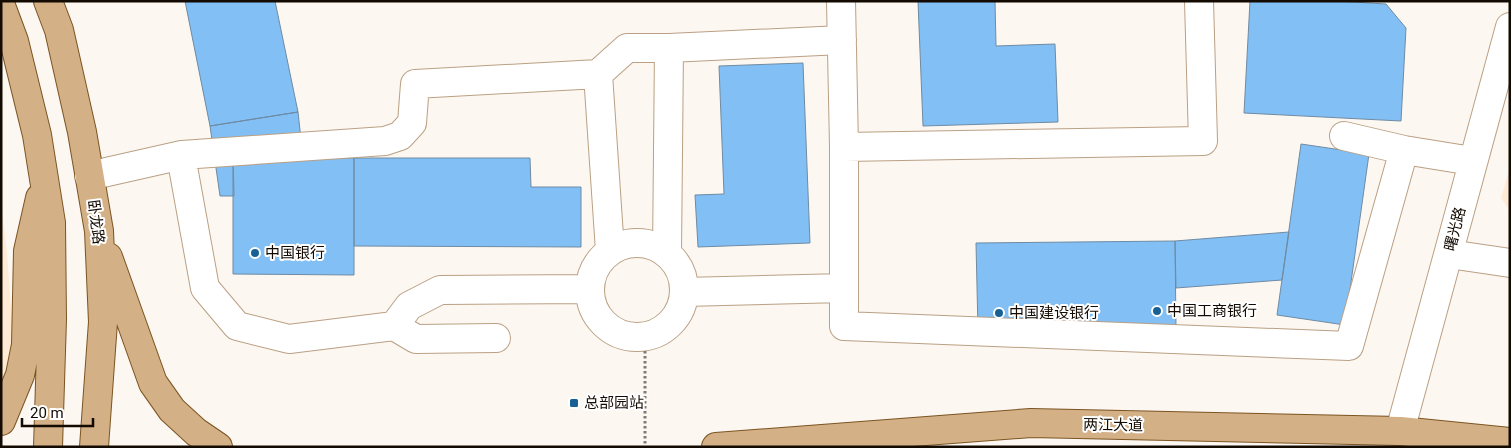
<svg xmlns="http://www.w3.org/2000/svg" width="1511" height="448" font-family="Roboto,'Noto Sans SC',sans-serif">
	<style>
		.built { fill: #feead5 }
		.building { fill: #82bff4; stroke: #6f8ba3 }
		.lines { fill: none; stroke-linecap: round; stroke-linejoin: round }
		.minor-casing { stroke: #baa084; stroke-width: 30 }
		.major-casing { stroke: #7c5422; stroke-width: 30 }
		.path { stroke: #827b74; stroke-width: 3; stroke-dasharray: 2.5 2.5; stroke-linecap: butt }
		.minor { stroke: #fff; stroke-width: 28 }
		.major { stroke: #d3b085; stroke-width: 28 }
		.poi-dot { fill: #186195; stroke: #fff; stroke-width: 2 }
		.labels { text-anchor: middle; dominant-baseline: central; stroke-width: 4; stroke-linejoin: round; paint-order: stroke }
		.street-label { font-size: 15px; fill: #130a02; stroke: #fff }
		.poi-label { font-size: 15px; fill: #130a02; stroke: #fff; text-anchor: start }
	</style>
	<rect width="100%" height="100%" fill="#fdf7f1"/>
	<path class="built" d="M1510,167V211L1501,198Z
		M1,206L7,252L13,340L7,376L1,391Z"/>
	<path class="building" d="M185,1H275L298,112L210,126Z
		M918,1H995L996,46L1055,44L1058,122L923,126Z
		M1250,1H1336L1386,4L1406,28L1401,121L1244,113Z
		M803,63L810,243L698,247L695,195L724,194L719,66Z
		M298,112L303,157H233L234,196H220L210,126Z
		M1301,144L1369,154L1345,325L1277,315Z
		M233,157L354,158V275L233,274Z
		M354,158H530L531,187H581V247L354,246Z
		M1289,232L1282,280L1176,288L1175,241Z
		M1175,241L1176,328L978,330L976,243Z"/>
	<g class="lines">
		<g class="minor-casing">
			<path id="minor" d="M841,1L844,147V326L1349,346L1404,150L1472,161
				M598,74L610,251
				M1344,136L1404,150
				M844,147L1203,141L1199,1
				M181,156L205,288L237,326L289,339L394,326L416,339L496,338
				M89,176L182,155L385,141L400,136L412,123L415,84L598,74L627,48H669L842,40
				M590 290a47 47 0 1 1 94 0a47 47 0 1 1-94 0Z
				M667,254L669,48
				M1449,254L1510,263
				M684,292L844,288
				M394,326L409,306L440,290L590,289
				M1400,431L1510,27"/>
		</g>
		<g class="major-casing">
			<path id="major" d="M48,1L59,30L82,132L99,231L103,322L94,447
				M1,6L14,41L37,135L51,223L52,319L48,447
				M108,257L153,383L172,410L196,432L218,447
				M1,421L20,375L26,345L28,251L40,198
				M716,447L1031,423L1400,431L1510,442"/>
		</g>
		<path class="path" d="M645,336V447"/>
		<use href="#minor" class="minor"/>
		<use href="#major" class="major"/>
	</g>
	<g class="poi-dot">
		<circle cx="255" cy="253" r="5"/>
		<circle cx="1157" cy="311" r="5"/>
		<circle cx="999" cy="313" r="5"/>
		<rect x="569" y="398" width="10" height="10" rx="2.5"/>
	</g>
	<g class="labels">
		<g class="street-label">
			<text transform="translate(96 222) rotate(83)">卧龙路</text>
			<text transform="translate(1455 229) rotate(-76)">曙光路</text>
			<text transform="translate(1113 425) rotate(1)">两江大道</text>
		</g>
		<g class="poi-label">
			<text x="265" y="253">中国银行</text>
			<text x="1167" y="311">中国工商银行</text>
			<text x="1009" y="313">中国建设银行</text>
			<text x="584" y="403">总部园站</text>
		</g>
	</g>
	<rect width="1511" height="448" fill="none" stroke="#130a02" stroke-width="5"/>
	<path d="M22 418v8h71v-8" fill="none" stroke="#130a02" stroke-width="2.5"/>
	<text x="30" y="418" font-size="15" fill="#130a02" stroke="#ffffff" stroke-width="4" paint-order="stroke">20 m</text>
</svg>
